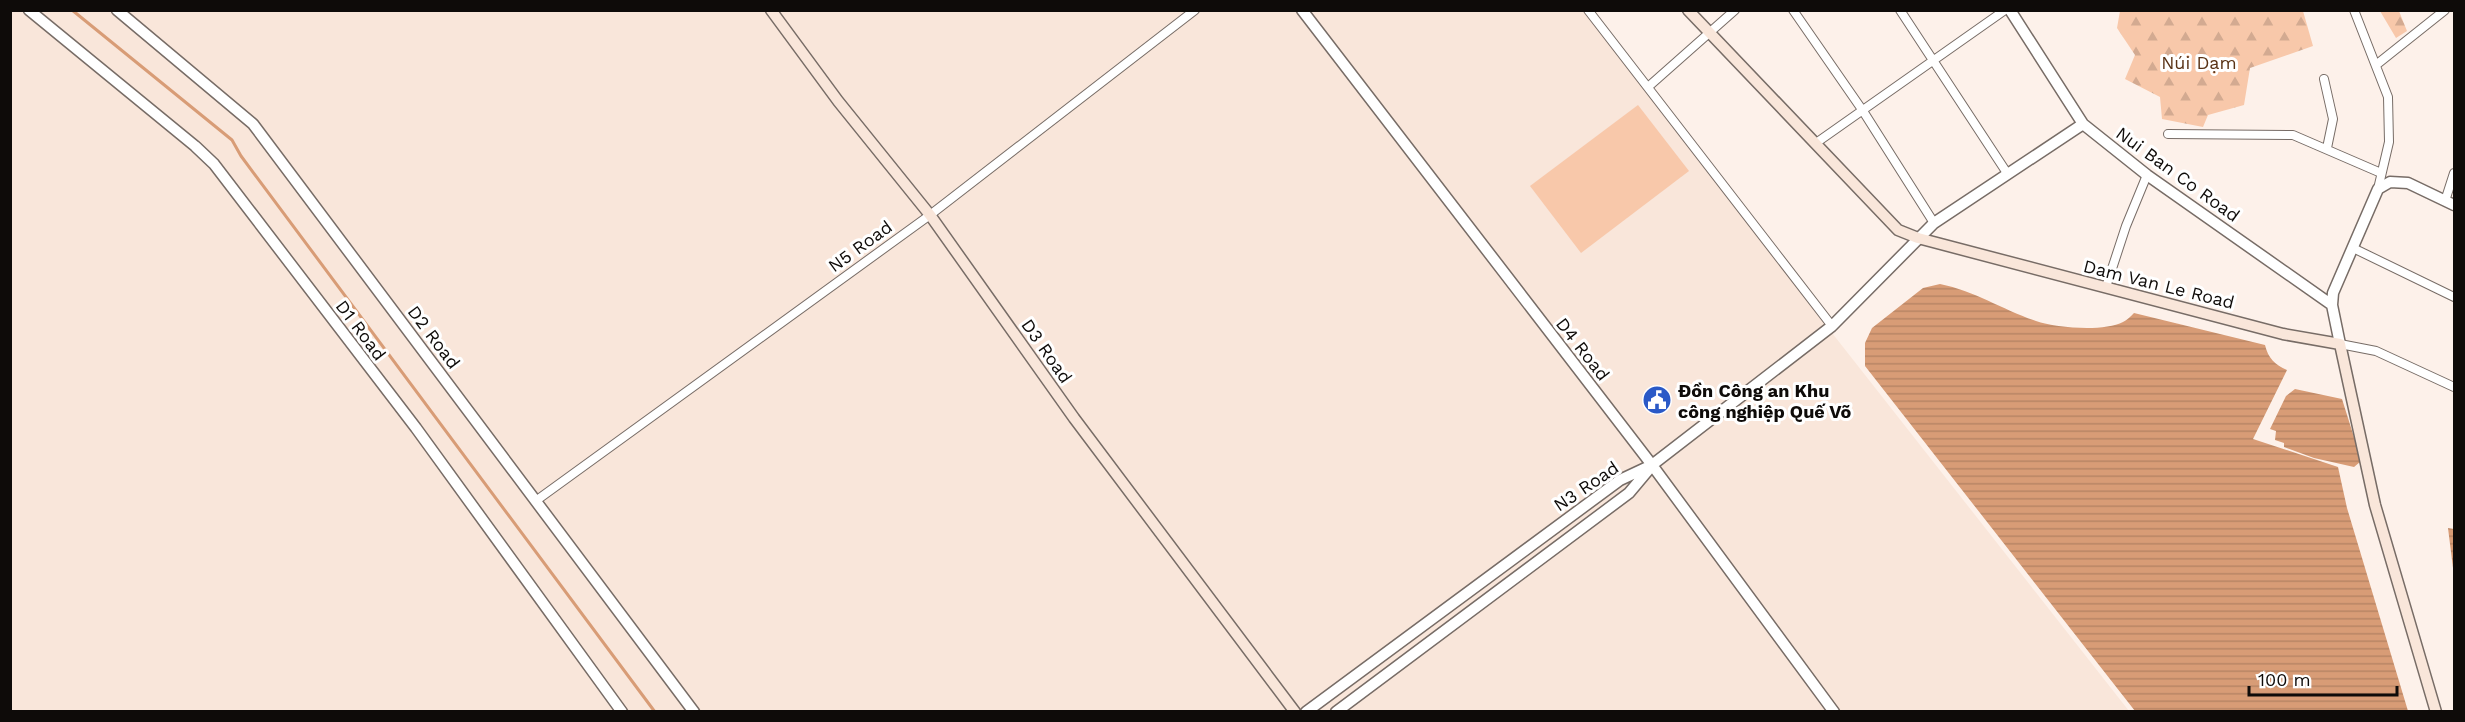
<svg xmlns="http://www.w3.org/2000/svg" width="2465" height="722" font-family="'Work Sans',sans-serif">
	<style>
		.built { fill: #f9e6da }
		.forest { fill: url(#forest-firs) }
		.garden { fill: #f8c8aa }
		.water { fill: url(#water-rules) }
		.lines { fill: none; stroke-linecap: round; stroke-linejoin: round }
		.stream { stroke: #d89c76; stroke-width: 3 }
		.minor-casing { stroke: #776c66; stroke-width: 10 }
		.tertiary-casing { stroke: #776c66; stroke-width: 13 }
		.secondary-casing { stroke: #776c66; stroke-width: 13 }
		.minor { stroke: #fff; stroke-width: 8 }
		.tertiary { stroke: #fff; stroke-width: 10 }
		.secondary { stroke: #f9e6da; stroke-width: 10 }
		.labels { text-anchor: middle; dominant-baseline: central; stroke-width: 6; stroke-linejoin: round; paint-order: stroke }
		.park-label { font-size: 18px; fill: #593215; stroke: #fff }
		.street-label { font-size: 18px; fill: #0e0b09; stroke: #fff }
		.poi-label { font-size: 18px; font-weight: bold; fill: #0e0b09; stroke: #fff; text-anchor: start }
	</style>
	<defs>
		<pattern id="forest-firs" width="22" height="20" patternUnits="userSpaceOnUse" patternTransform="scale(1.5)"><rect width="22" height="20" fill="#f8c8aa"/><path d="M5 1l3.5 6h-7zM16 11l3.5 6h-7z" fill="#d3aa91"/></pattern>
		<pattern id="water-rules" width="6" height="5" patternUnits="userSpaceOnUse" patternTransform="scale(1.5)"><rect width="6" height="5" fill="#d89c76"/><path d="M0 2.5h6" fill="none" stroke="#b88565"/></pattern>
	</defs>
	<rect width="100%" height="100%" fill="#fdf1ea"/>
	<path class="built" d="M10,11H1586L1814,310L2129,711H11Z"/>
	<path class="forest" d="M2120,11H2303L2313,46L2250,68L2244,105L2208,115L2203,127L2162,119L2160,97L2125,79L2135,55L2117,28Z
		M2380,11H2399L2407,31L2396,38Z"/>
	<path class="garden" d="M1638,105L1689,171L1581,253L1530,186Z"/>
	<path class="water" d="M1940,284C1975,291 2003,310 2036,321C2056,328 2104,332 2123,322C2127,320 2131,316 2134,313L2265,345C2268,358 2275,365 2287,370L2253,439L2338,467L2347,508L2408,711H2135L1865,366V343L1872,328L1923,288Z
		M2295,389L2342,399L2359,453L2360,462L2354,467L2314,458L2284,447V443L2275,440L2276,431L2270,429L2286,396Z
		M2448,528L2454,529V576Z"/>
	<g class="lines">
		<path class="stream" d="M72,10L232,140L241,156L655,712"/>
		<g class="minor-casing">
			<path id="minor" d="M1588,10L1832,326
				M1793,10L1863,111L1934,223
				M1900,10L2007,173
				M2354,10L2388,97L2389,142L2378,189
				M2376,65L2445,10
				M2324,79L2333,119L2327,148
				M1648,87L1735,10
				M2168,134L2293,135L2381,173
				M1816,143L2005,10
				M2445,201L2454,173
				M2353,248L2454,297
				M2106,287L2126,226L2147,175
				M2340,344L2376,351L2454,387
				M537,500L930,215L1195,10"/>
		</g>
		<g class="tertiary-casing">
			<path id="tertiary" d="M29,10L195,146L214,164L416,428L622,712
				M117,10L253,124L694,712
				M1302,10L1652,465L1834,712
				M2010,10L2083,124L2147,175L2332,305L2340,344
				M2332,305L2333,293L2378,189L2390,182L2408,183L2454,205
				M1306,712L1620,480L1652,465L1832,326L1934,223L2083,124
				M1336,712L1629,493L1650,468"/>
		</g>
		<g class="secondary-casing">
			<path id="secondary" d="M771,10L838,101L930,215L1074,418L1295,712
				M1688,10L1898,230L1918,238L2283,334L2340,344L2375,505L2436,712"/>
		</g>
		<use href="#minor" class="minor"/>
		<use href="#tertiary" class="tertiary"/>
		<use href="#secondary" class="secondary"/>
	</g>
	<defs>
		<g id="civic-disc" transform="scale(1.5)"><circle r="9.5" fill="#2a59c7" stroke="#fff"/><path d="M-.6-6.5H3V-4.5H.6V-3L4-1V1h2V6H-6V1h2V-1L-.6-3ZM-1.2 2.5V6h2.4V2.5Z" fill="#fff"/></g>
	</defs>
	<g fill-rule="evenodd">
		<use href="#civic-disc" x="1657" y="400"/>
	</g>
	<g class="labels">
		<g class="park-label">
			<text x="2199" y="62">Núi Dạm</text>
		</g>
		<g class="street-label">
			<text transform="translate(2178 174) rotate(36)">Nui Ban Co Road</text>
			<text transform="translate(860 246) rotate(-36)">N5 Road</text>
			<text transform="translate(2159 284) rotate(14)">Dam Van Le Road</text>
			<text transform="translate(361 330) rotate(53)">D1 Road</text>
			<text transform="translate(434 337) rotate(53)">D2 Road</text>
			<text transform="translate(1583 349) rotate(52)">D4 Road</text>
			<text transform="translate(1047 351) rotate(55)">D3 Road</text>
			<text transform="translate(1586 486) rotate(-34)">N3 Road</text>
		</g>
		<g class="poi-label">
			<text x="1678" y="390">Đồn Công an Khu<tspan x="1678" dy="21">công nghiệp Quế Võ</tspan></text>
		</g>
	</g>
	<rect width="2465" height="722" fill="none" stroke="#0e0b09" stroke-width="24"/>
	<path d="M2249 686v9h148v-9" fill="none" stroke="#0e0b09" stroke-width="3"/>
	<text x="2258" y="686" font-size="18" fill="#0e0b09" stroke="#ffffff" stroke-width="4.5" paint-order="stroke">100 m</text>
</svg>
